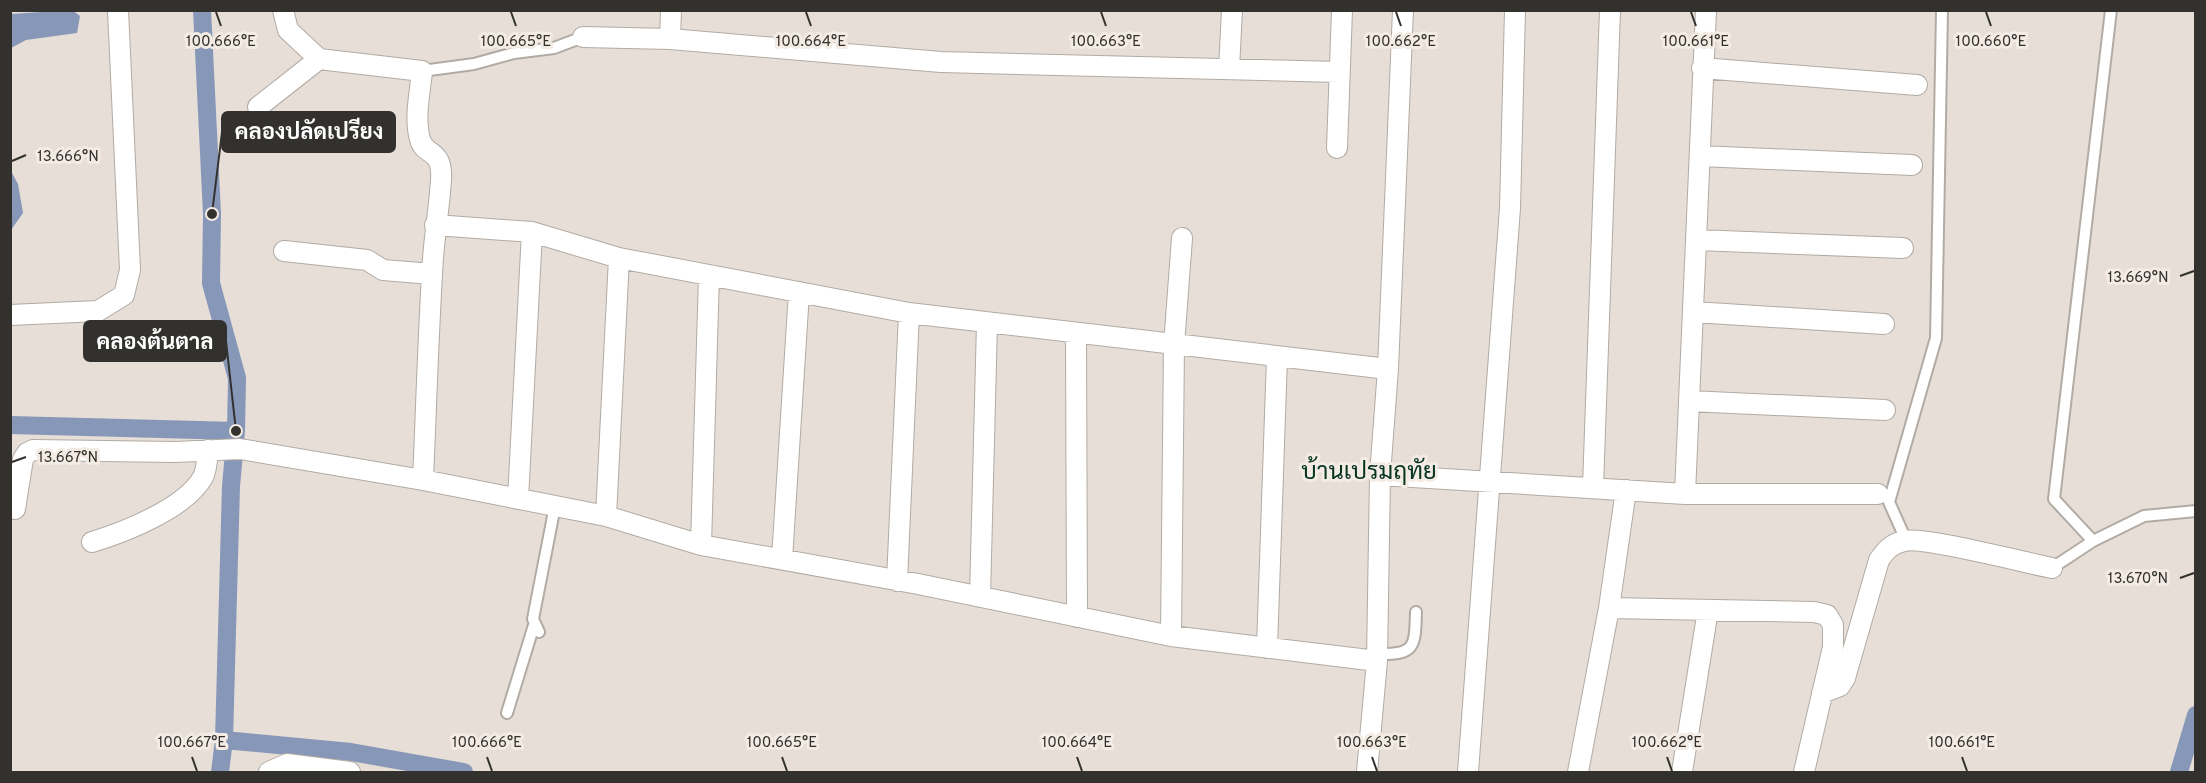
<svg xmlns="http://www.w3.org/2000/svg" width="2206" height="783" font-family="Overpass,Sarabun,sans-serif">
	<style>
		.water { fill: #8797b8 }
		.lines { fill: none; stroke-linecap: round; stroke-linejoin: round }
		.canal { stroke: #8797b8; stroke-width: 18 }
		.service-casing { stroke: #b2aba4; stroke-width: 14 }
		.minor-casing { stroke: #b2aba4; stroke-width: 22 }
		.service { stroke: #fff; stroke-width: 10 }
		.minor { stroke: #fff; stroke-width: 20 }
		.ticks { fill: none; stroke: #33312e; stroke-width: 2 }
		.labels { text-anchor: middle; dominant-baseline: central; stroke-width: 6; stroke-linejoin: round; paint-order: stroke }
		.quarter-label { font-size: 24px; fill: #053420; stroke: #f3ebe4 }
		.ticks-label { font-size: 15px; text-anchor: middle; fill: #33312e; stroke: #f3ebe4; stroke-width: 6; stroke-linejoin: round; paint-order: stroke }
		.leader { fill: none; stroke: #33312e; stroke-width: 2 }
		.callout-dot { fill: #33312e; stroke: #f3ebe4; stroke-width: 2 }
		.callout { fill: #33312e; stroke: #33312e; stroke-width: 2 }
		.callout-label { font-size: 22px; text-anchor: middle; font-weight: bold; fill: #fff }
	</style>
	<rect width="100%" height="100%" fill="#e6ded7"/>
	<path class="water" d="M72,10L80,16L77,33L26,40L11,48V14Z
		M11,171L18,184L23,213L11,230Z"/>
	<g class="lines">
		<path class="canal" d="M202,10L212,214L211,283L237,378L236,431L231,486L224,740L220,772
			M10,425L236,431
			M224,740L351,752L464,772
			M2179,772L2196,715"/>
		<g class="service-casing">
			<path id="service" d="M422,71L474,64L514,53L554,48L583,37
				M1906,540L1889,502L1936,338L1942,10
				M2093,541L2054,499L2111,10
				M2052,568L2093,541L2144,516L2196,511
				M539,632L533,619L555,506
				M1377,654C1415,655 1415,648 1416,612
				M507,713L534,625"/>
		</g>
		<g class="minor-casing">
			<path id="minor" d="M283,10L288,30L319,59
				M583,37L670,39L941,62L1339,72
				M670,39L671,10
				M1702,68L1917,85
				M1229,69L1232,10
				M258,107L319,59L422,71C420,93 414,119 420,139C424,157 443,147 441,180C439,212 433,243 432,275C428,343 426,412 423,480
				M1337,148L1342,10
				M1700,156L1912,165
				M435,225L532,232L619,258L909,313L1388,369
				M1697,240L1903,248
				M284,251L367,260L383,270L432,274
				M1694,312L1884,324
				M10,315L98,311L124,295L130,270L118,10
				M1076,333L1077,617
				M1689,401L1885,410
				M1380,475L1685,494H1878
				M1593,487L1610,10
				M1685,494L1706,10
				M518,499L532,232
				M15,509L23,459L27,453L33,450L175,452L240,449L423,480L606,516L701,545L918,584L1171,636L1377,661
				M606,516L619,258
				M92,542C125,532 186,508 203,477C207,469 207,460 208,450
				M701,545L709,275
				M782,559L799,292
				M897,581L909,313
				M980,597L987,323
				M1609,608L1814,612L1827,615L1833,625V647L1804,772
				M1171,636L1174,345L1182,238
				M1267,648L1277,357
				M1822,693L1840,686L1845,678L1879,560C1886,550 1891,544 1904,541C1923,536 2026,563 2052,568
				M269,772L287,764L350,772
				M1367,772L1377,661L1380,475L1388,369L1403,10
				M1468,772L1510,208L1515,10
				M1578,772L1609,608L1626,490
				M1682,772L1708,610"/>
		</g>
		<use href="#service" class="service"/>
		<use href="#minor" class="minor"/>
	</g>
	<path class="ticks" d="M216,12L221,26M511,12L516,26M806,12L811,26M1101,12L1106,26M1396,12L1401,26M1691,12L1696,26M1986,12L1991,26M12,161L26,155M2180,276L2194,271M12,462L26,457M2180,578L2194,573M192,757L197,771M487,757L492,771M782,757L787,771M1077,757L1082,771M1372,757L1377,771M1667,757L1672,771M1962,757L1967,771"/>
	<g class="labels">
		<g class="quarter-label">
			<text x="1369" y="473">บ้านเปรมฤทัย</text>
		</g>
	</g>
	<g class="ticks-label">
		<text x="1991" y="46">100.660°E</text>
		<text x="221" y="46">100.666°E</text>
		<text x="516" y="46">100.665°E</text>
		<text x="811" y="46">100.664°E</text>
		<text x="1106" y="46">100.663°E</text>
		<text x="1401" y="46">100.662°E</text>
		<text x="1696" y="46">100.661°E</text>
		<text x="68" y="161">13.666°N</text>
		<text x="2138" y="282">13.669°N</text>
		<text x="68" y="462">13.667°N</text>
		<text x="2138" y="583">13.670°N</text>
		<text x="192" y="747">100.667°E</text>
		<text x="487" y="747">100.666°E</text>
		<text x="782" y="747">100.665°E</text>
		<text x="1077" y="747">100.664°E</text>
		<text x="1372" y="747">100.663°E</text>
		<text x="1667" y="747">100.662°E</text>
		<text x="1962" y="747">100.661°E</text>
	</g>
	<path class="leader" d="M212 214L222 132M236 431L226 341"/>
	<g class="callout-dot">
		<circle cx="212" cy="214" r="6"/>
		<circle cx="236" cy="431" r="6"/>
	</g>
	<g class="callout">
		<rect x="222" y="112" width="173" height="40" rx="6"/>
		<rect x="84" y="321" width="142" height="40" rx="6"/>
	</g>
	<g class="callout-label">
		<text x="309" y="139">คลองปลัดเปรียง</text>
		<text x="155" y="349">คลองต้นตาล</text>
	</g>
	<rect width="2206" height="783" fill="none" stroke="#33312e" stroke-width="24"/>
</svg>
